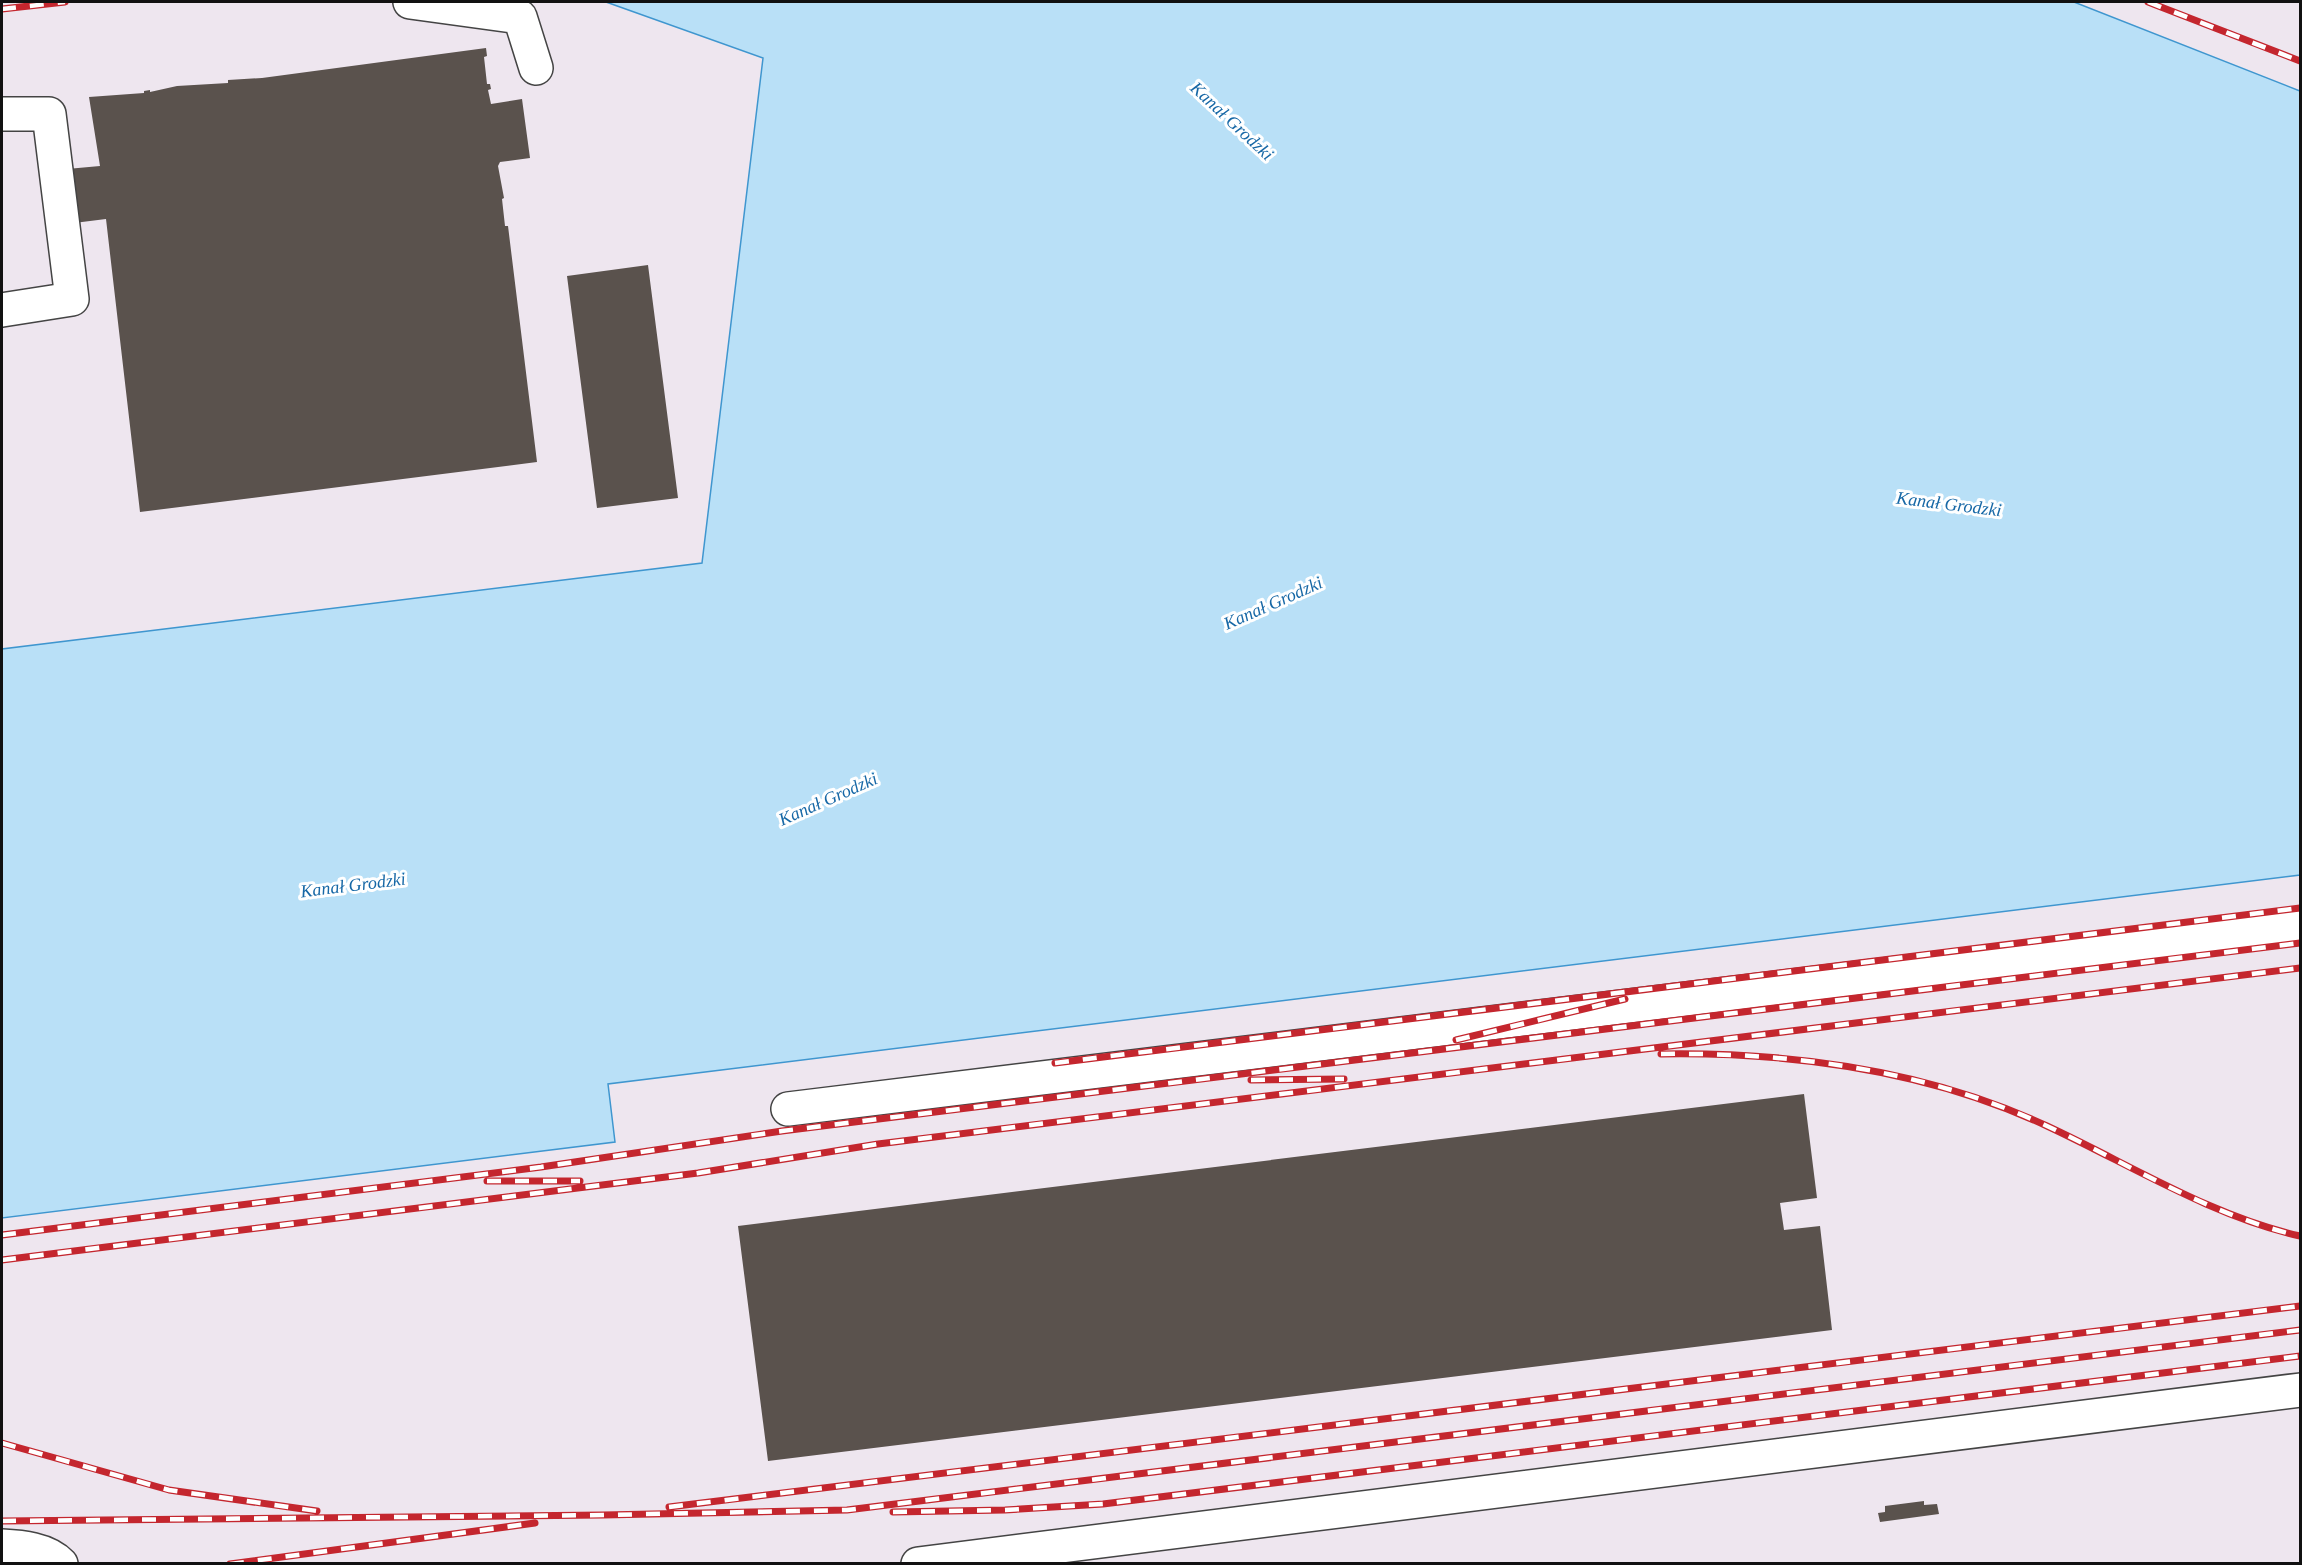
<svg xmlns="http://www.w3.org/2000/svg" width="2302" height="1565" font-family="Georgia,serif">
	<style>
		.industrial { fill: #eee6ef }
		.water { fill: #b9e0f7; stroke: #3f96cf; stroke-width: 1.5 }
		.building { fill: #5a524d }
		.lines { fill: none; stroke-linecap: round; stroke-linejoin: round }
		.minor-casing { stroke: #444; stroke-width: 36 }
		.minor { stroke: #fff; stroke-width: 33 }
		.rail-casing { stroke: #c4262e; stroke-width: 7 }
		.rail { stroke: #fff; stroke-width: 4.5; stroke-dasharray: 14; stroke-linecap: butt }
		.labels { text-anchor: middle; dominant-baseline: central; stroke-width: 6; stroke-linejoin: round; paint-order: stroke }
		.water-label { font-size: 18px; font-style: italic; fill: #1768a6; stroke: #fff }
	</style>
	<rect width="100%" height="100%" fill="#fffdf5"/>
	<path class="industrial" d="M2,2H606L763,58L702,563L2,649Z
		M2074,2H2300V91Z
		M2300,875V1563H2V1218L614,1142L607,1084Z"/>
	<path class="water" d="M606,2H2074L2300,91V875L608,1084L615,1142L2,1218V649L702,563L763,58Z"/>
	<path class="building" d="M486,48L487,56L484,57L487,84H490L491,89L488,90L491,104L522,99L530,158L500,162L498,166L504,198L502,199L505,226H508L537,462L140,512L106,219L74,223L67,169L100,166L89,97L144,93V91L150,90V92L177,86L228,83V80L262,78Z
		M648,265L678,498L597,508L567,276Z
		M1804,1094L1817,1198L1780,1203L1784,1230L1820,1226L1832,1330L768,1461L738,1226Z
		M1924,1501V1505L1937,1504L1939,1514L1880,1522L1878,1513L1885,1512V1506Z"/>
	<g class="lines">
		<g class="minor-casing">
			<path id="minor" d="M410,2L520,17L536,68
				M2,114H49L72,299L2,310
				M788,1109L2300,924
				M2,1546C21,1547 47,1549 61,1564
				M918,1564L2300,1390"/>
		</g>
		<use href="#minor" class="minor"/>
		<g class="rail-casing">
			<path id="rail" d="M2148,2L2300,61
				M2,9L65,2
				M1456,1040L1625,999
				M1661,1054C1792,1052 1927,1070 2047,1126C2129,1164 2211,1216 2300,1236
				M1055,1063L2300,908
				M1251,1080L1344,1079
				M487,1181H580
				M2,1235L541,1167L782,1131L2300,943
				M2,1260L698,1173L878,1144L2300,968
				M2,1443L169,1490L317,1511
				M669,1507L2300,1306
				M893,1512L1005,1510L1103,1504L2300,1356
				M2,1521L603,1515L847,1510L2300,1330
				M230,1564L535,1523"/>
		</g>
		<use href="#rail" class="rail"/>
	</g>
	<g class="labels">
		<g class="water-label">
			<text transform="translate(1232 121) rotate(43)">Kanał Grodzki</text>
			<text transform="translate(1949 504) rotate(7)">Kanał Grodzki</text>
			<text transform="translate(1273 603) rotate(-24)">Kanał Grodzki</text>
			<text transform="translate(828 799) rotate(-24)">Kanał Grodzki</text>
			<text transform="translate(353 885) rotate(-7)">Kanał Grodzki</text>
		</g>
	</g>
	<rect width="2302" height="1565" fill="none" stroke="#111111" stroke-width="6"/>
</svg>
